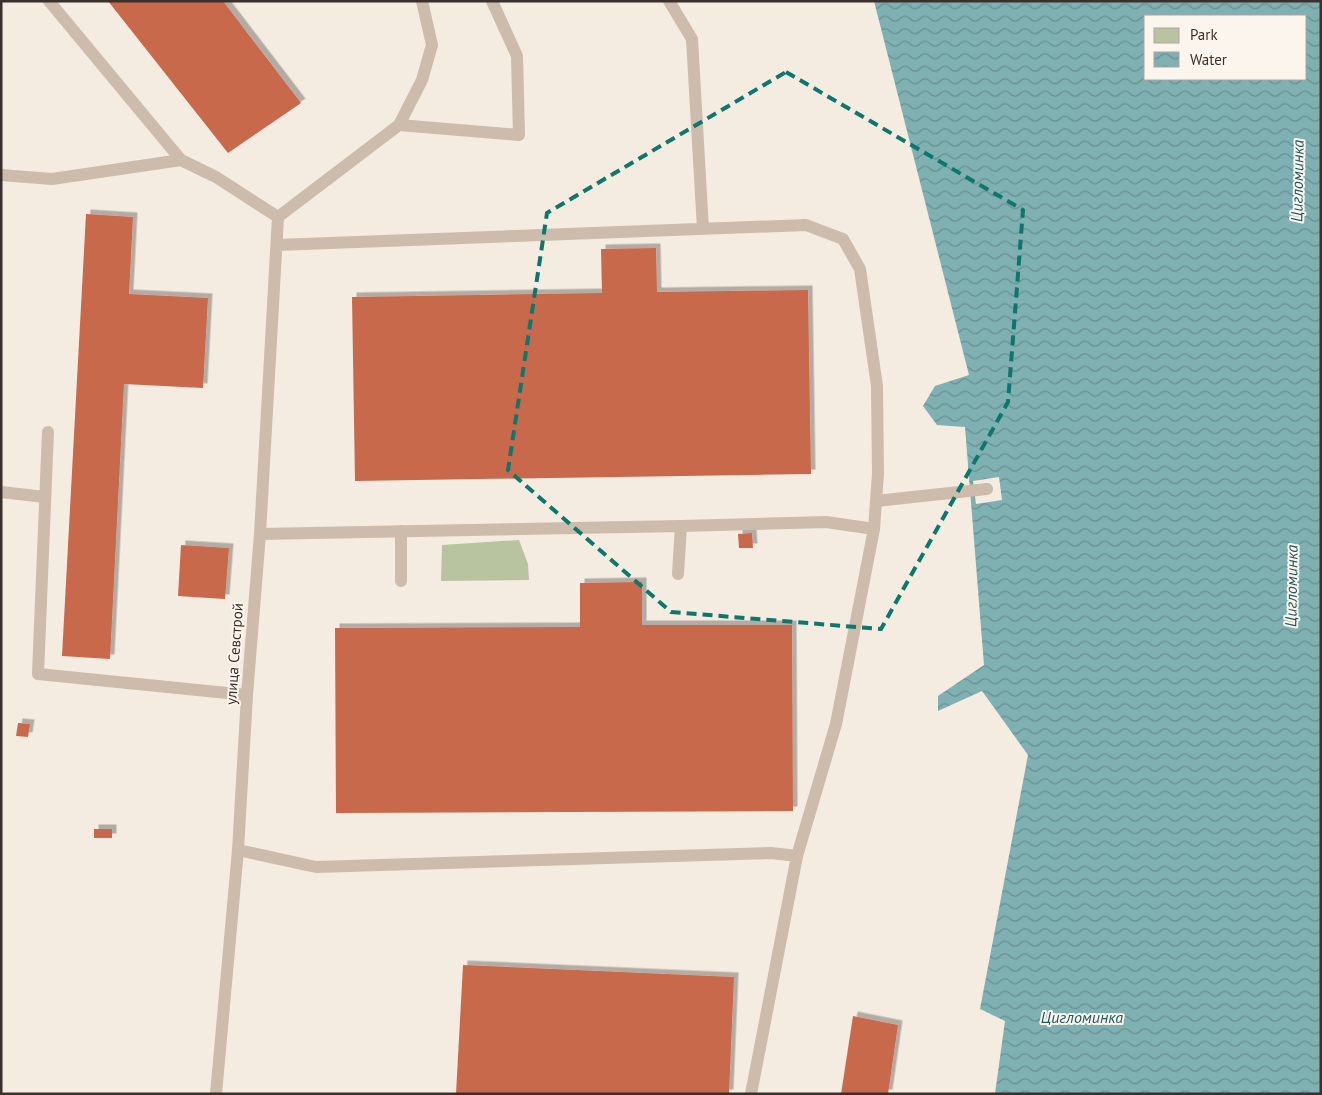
<svg xmlns="http://www.w3.org/2000/svg" width="1322" height="1095" font-family="'PT Sans',sans-serif">
	<style>
		.green { fill: #b8c4a0 }
		.water { fill: url(#water-waves); fill-rule: evenodd }
		.pier { fill: #f4ebe1 }
		.building { fill: #c8694b; filter: url(#shadow) }
		.lines { fill: none; stroke-linecap: round; stroke-linejoin: round }
		.service { stroke: #cdbbac; stroke-width: 12 }
		.marked { fill: none; stroke: #0f766e; stroke-width: 4; stroke-dasharray: 10 6; stroke-linejoin: round }
		.labels { text-anchor: middle; dominant-baseline: central; stroke-width: 4; stroke-linejoin: round; paint-order: stroke }
		.street-label { font-size: 15px; fill: #3b302b; stroke: #fbf5ee }
		.water-label { font-size: 16px; font-style: italic; fill: #1f5a5e; stroke: #fbf5ee }
	</style>
	<defs>
		<pattern id="water-waves" width="16" height="10" patternUnits="userSpaceOnUse" patternTransform="scale(1.25)"><rect width="16" height="10" fill="#7fb0b2"/><path d="M0 5q4-4 8 0t8 0" fill="none" stroke="#699091"/></pattern>
		<filter id="shadow"><feDropShadow dx="4.5" dy="-4.5" stdDeviation="0" flood-color="#0004"/></filter>
	</defs>
	<rect width="100%" height="100%" fill="#f4ebe1"/>
	<path class="green" d="M519,540L528,564L529,580L441,581L442,545Z"/>
	<path class="water" d="M874,1H1321V1094H995L1005,1021L980,1009L1028,755L982,691L938,711V696L984,665L965,427L937,425L923,406L935,386L969,375ZM1146,16H1306V79H1146Z"/>
	<path class="pier" d="M999,477L1002,500L976,504L973,481Z"/>
	<path class="building" d="M108,1H223L301,103L228,153Z
		M86,214L133,217L129,294L208,298L203,388L124,384L110,659L62,656Z
		M656,248L657,292L808,290L811,474L355,481L352,297L602,293L601,249Z
		M752,533L753,548H739L738,534Z
		M181,545L229,548L225,599L178,596Z
		M642,582V625H792L793,811L336,813L335,628L580,627V583Z
		M18,723L30,724L28,737L16,736Z
		M94,829H112V838H94Z
		M463,965L734,977L729,1094H456Z
		M853,1016L898,1025L888,1094H841Z"/>
	<g class="lines">
		<path class="service" d="M49,1L181,160L216,177L278,217L399,125L422,80L432,45L422,1
			M669,1L692,39L703,229
			M399,125L519,135L517,56L492,1
			M1,175L52,179L181,160
			M277,245L806,225L843,239L860,269L877,386L878,474L874,529L836,724L797,856L751,1094
			M48,432L38,674L247,695
			M1,492L45,497
			M876,501L987,489
			M401,531V581
			M260,534L681,526L826,522L874,529
			M678,574L681,526
			M238,850L316,867L771,853L797,856
			M216,1094L238,850L247,695L260,534L278,217"/>
	</g>
	<path class="marked" d="M786,72L1023,210L1008,402L881,629L671,612L508,470L547,213Z"/>
	<g class="labels">
		<g class="street-label">
			<text transform="translate(234 654) rotate(-86)">улица Севстрой</text>
		</g>
		<g class="water-label">
			<text transform="translate(1297 181) rotate(-89)">Цигломинка</text>
			<text transform="translate(1291 586) rotate(-89)">Цигломинка</text>
			<text x="1082" y="1017">Цигломинка</text>
		</g>
	</g>
	<rect width="1322" height="1095" fill="none" stroke="#3b302b" stroke-width="5"/>
	<rect x="1144" y="15" width="162" height="65" fill="#fbf5ee" stroke="#aea6a0"/>
	<rect x="1154" y="28" width="25" height="15" fill="#b8c4a0" stroke="#aea6a0"/>
	<text x="1190" y="40" font-size="15" fill="#3b302b">Park</text>
	<rect x="1154" y="52" width="25" height="15" fill="url(#water-waves)" stroke="#aea6a0"/>
	<text x="1190" y="65" font-size="15" fill="#3b302b">Water</text>
</svg>
